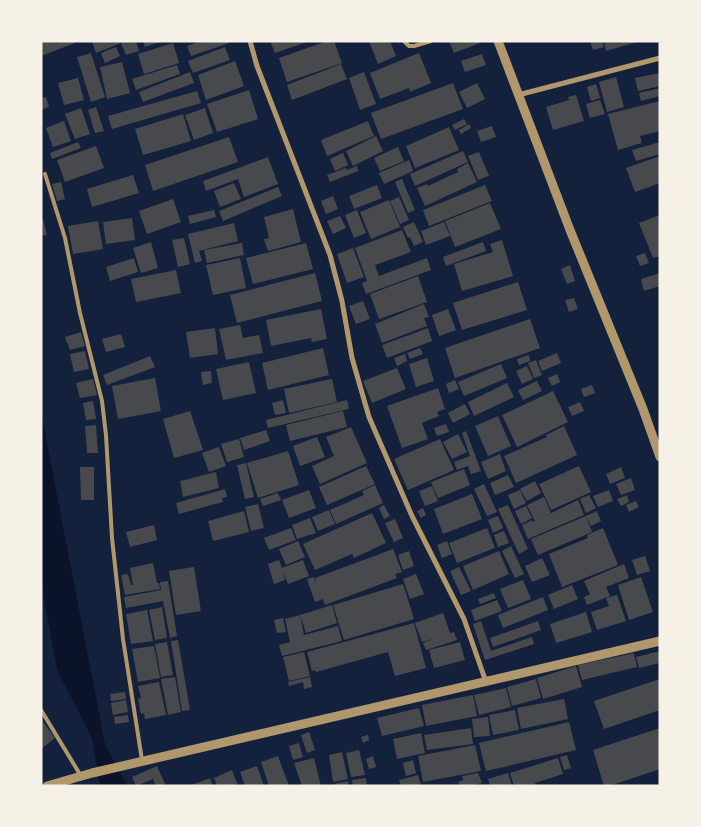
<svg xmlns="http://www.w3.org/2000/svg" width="701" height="827" font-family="'Exo 2',sans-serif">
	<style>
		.water { fill: #0b132b }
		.building { fill: #48494c }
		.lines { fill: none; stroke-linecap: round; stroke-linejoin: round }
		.service { stroke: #b1986c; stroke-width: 4 }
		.minor { stroke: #b1986c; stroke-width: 5 }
		.tertiary { stroke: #b1986c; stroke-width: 9 }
	</style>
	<rect width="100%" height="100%" fill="#14213d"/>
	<path class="water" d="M41,412L105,744L127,786H100L92,738L57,670L41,582Z"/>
	<path class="building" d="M41,41H74L75,43L41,56Z
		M92,41H136L139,51L126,55L121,43L96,53Z
		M143,41H160V42L145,47Z
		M201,41H228L229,43L191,56L187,46Z
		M270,41H307V42L275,53Z
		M327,41H334L342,63L287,82L279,58Z
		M369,41H390L396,56L378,64Z
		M449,41H479L480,43L454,53Z
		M590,41H602L604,47L593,50Z
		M604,41H637V42L606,51Z
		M173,43L179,63L144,74L138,54Z
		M116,47L120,56L105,63L101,53Z
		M225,47L230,60L193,73L188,61Z
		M91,53L105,97L91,102L77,57Z
		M419,53L431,83L410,92L409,88L380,99L370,73Z
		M482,54L486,65L465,72L461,61Z
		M235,61L244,86L206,100L198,75Z
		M122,62L130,93L107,99L100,67Z
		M341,64L347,79L292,100L287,85Z
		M177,65L180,74L136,90L132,79Z
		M190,72L194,83L143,102L139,92Z
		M364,72L376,104L360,110L349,78Z
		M660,73V86L638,91L635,78Z
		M616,77L624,107L607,112L599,82Z
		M78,78L84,100L64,105L58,83Z
		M453,83L463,109L381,139L371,113Z
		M477,83L485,99L467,108L459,92Z
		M596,84L600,98L591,101L587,87Z
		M660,88V96L641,101L639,93Z
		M249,90L258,119L217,132L207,104Z
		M197,91L201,103L112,129L108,116Z
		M576,95L584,121L553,130L546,107L569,100L568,97Z
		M46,97L49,107L41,110V98Z
		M600,100L605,114L590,118L586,104Z
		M660,101V131L640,136L642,143L618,150L608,114Z
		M96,107L104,131L95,133L88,110Z
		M81,108L90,134L75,139L65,114Z
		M205,108L213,133L194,140L185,115Z
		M183,114L191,141L143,155L135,129Z
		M464,119L467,124L455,130L452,125Z
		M64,121L71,141L53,147L46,128Z
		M368,121L374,136L327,156L321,140Z
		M469,124L471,128L461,134L459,130Z
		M492,126L496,137L481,142L477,131Z
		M449,127L459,150L415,168L406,146Z
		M376,136L383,151L353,166L346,151Z
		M229,137L238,162L153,191L145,165Z
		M78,142L81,148L52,159L50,153Z
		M660,142V154L636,161L632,150Z
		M96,146L104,168L65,182L57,160Z
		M398,147L404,161L380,171L374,158Z
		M463,151L468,162L415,186L410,174Z
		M479,152L489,176L478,180L468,156Z
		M343,153L348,165L335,171L330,159Z
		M660,156V183L635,192L626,168Z
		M268,157L278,184L244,197L238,179L206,191L203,181Z
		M409,160L413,171L384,184L379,173Z
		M468,163L477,182L425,206L417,188L427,184L428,186L458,172L457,169Z
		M357,166L358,171L330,182L327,175L346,168L347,170Z
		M133,175L139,193L92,207L87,189Z
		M402,179L415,210L408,213L395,182Z
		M61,182L65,199L57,201L52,184Z
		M234,183L241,199L220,207L214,191Z
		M377,185L382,198L354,209L349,196Z
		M485,185L492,201L429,226L423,210Z
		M278,187L282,196L223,221L219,211Z
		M333,196L338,209L326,214L321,201Z
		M399,197L409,220L400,224L390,201Z
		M173,199L181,222L147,234L139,211Z
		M389,200L400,227L371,239L360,212Z
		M490,203L501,229L455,247L445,221Z
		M293,209L301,242L268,251L264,239L269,238L264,217Z
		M214,210L216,217L190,224L188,216Z
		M357,210L366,233L354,238L345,215Z
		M660,215V256L653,258L639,223Z
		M340,216L346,228L333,234L327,221Z
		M132,218L135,240L106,244L103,222Z
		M41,219H43L47,235L41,236Z
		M98,221L103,249L73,254L68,226Z
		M414,222L423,242L414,246L410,237L408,238L403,227Z
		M444,222L450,236L426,245L421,231Z
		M234,223L238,241L199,251L202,261L195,263L188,234Z
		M402,230L411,252L375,265L379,276L427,258L431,270L366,294L362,283L367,281L355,248Z
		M184,238L190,264L178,267L172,240Z
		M502,240L513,276L462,291L454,264L493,252L490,244Z
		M151,242L158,268L141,273L133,248Z
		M483,242L486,251L446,266L443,257Z
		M242,243L244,255L207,263L204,250Z
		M306,243L313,269L253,284L246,258Z
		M353,248L364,277L347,283L337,254Z
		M645,253L649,263L640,266L636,256Z
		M134,258L138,272L110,281L106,267Z
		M240,258L246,288L213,295L206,265Z
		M570,265L575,281L567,284L561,269Z
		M176,270L181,293L136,302L131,279Z
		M315,273L322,301L237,323L230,295Z
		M660,273V286L644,291L641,279Z
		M418,276L427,302L379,319L370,294Z
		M518,282L527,310L462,330L453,303Z
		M574,298L578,309L569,312L565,300Z
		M363,301L370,319L356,324L349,306Z
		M424,304L429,317L424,318L427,326L382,343L375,324Z
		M321,309L327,339L312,342L311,338L271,346L266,320Z
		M448,309L456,330L439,336L432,315Z
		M530,319L540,348L455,378L445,348Z
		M240,325L243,338L259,335L263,353L226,360L219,329Z
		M215,328L218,354L190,358L186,332Z
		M428,328L432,341L387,358L382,345Z
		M81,332L85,346L70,350L65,337Z
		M121,334L125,347L106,352L102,339Z
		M323,348L329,375L268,390L262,363Z
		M420,348L423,354L410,359L407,353Z
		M85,351L89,369L74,372L70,354Z
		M557,353L561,363L542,371L538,361Z
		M405,354L407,361L397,366L394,358Z
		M529,355L530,361L519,365L517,359Z
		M150,356L155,367L107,385L103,375Z
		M427,358L434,381L416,387L409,364Z
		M536,360L542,375L534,378L528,363Z
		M249,362L256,393L223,400L216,369Z
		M501,364L507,378L464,396L458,382Z
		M527,366L533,379L522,384L516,371Z
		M397,368L406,389L372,403L363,381Z
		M211,371L212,383L203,385L201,372Z
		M557,374L560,382L552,386L548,378Z
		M155,378L161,411L118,419L112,386Z
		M93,379L97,395L80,398L76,383Z
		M332,379L337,402L289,413L284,389Z
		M455,380L459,389L449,393L446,384Z
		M537,381L542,391L523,400L518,390Z
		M507,383L514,397L474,416L468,402Z
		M592,385L595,393L584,397L581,389Z
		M438,388L445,409L437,412L439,416L422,423L428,439L402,448L387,406Z
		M553,391L568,422L517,447L502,415Z
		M283,400L286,413L275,415L272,403Z
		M347,400L349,409L268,428L266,420Z
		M93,401L96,419L86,420L83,403Z
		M580,402L584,411L572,416L568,407Z
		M465,404L470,414L453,423L448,413Z
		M190,411L203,450L174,458L163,419Z
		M343,411L347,427L290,441L286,425Z
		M498,416L511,446L488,456L475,426Z
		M446,424L449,432L437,436L434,428Z
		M96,425L98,453H87L85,426Z
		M564,426L577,455L516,483L504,456L547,437L546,435Z
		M351,427L367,463L320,484L312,466L334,456L326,437Z
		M266,430L270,441L244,450L240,438Z
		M466,431L481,471L471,474L468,466L457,470L454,462L470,456L462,433Z
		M458,434L467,452L452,459L443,442Z
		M317,437L325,457L300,466L293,446Z
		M239,439L244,457L227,462L221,444Z
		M440,439L454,470L408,490L394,459Z
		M219,447L226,466L209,472L202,453Z
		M288,451L299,485L258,498L247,463Z
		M500,454L506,471L488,479L481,462Z
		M246,463L254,497L245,499L237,465Z
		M366,466L375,484L327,505L319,487Z
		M579,466L591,492L551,510L539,484Z
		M80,467H94V500H81Z
		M621,467L625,478L610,484L606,474Z
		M464,469L470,485L438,498L431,482Z
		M216,472L219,488L183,497L180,481Z
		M508,475L514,487L495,495L490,483Z
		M631,478L635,490L621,495L616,484Z
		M535,481L541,493L527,501L520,489Z
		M484,484L497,512L487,516L474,489Z
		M375,485L383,503L336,524L330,510L364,495L362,491Z
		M432,486L438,501L425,506L419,491Z
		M225,489L227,497L222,498L223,502L179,514L176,503Z
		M309,490L316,508L289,518L282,500Z
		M520,490L526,503L514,509L508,495Z
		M609,490L613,501L598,507L593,496Z
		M278,493L281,500L263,506L260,499Z
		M472,494L482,519L443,534L434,509Z
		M589,495L596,508L586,513L580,499Z
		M627,495L629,502L621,506L617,499Z
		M544,497L551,513L535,521L527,505Z
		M578,500L584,515L528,539L522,525L532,520L533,522Z
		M636,501L639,507L629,512L626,505Z
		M258,504L264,528L251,531L245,507Z
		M384,505L390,516L384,519L379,508Z
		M508,505L528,549L519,554L498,509Z
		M526,506L532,518L521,524L515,511Z
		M423,508L426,515L421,518L417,511Z
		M329,510L335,524L318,531L312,517Z
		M244,511L249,532L213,541L208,521Z
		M597,511L601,521L591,526L586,516Z
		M372,513L386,543L354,558L352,554L315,570L303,544Z
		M498,516L503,528L493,533L488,520Z
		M586,516L592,532L538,555L531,539Z
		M310,518L316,533L297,539L292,525Z
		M395,519L403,538L394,542L385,523Z
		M154,525L157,540L130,547L126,532Z
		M291,528L296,540L269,550L264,538Z
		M487,528L495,548L457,563L449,543Z
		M603,528L618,565L562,587L549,554L588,538L587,535Z
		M504,531L509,543L498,547L494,535Z
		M298,541L305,557L286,565L279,549Z
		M447,541L452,554L442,558L437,545Z
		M511,546L524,574L515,578L502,551Z
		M393,549L402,572L395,574L397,578L325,605L323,599L315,602L307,579L314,577L317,586L315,578Z
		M409,551L414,566L403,570L398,555Z
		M499,551L509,574L473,590L463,566Z
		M645,556L650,571L637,575L632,560Z
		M542,558L550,575L532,582L525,566Z
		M279,560L282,568L303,560L309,576L288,584L283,572L285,580L274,584L268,564Z
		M153,563L157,583H159L160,589L125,595L121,575L128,574L131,585H133L130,568Z
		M624,564L629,578L606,587L610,596L587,605L584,597L590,594L584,581Z
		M194,567L201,611L176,615L169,571Z
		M459,567L471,591L461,595L450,571Z
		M416,574L424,594L410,599L403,579Z
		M641,577L653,612L629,620L618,585Z
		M523,580L531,599L508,608L500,589Z
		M168,581L177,636L170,638L163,601L126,608L124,597L161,590L160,582Z
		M403,584L414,619L344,640L333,605Z
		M572,585L578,599L554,609L548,595Z
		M494,593L496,598L480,604L478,599Z
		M617,595L626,621L597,630L591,612L609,606L606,598Z
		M543,597L548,610L503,628L498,615Z
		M497,600L502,611L475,621L471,610Z
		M332,605L337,623L306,633L300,615Z
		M162,607L167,638L155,640L149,610Z
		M147,610L153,641L131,644L126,614Z
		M586,612L592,632L556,643L550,624Z
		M443,613L450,633L454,632L457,640L426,650L423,643L432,639L422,642L415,623Z
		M300,615L304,635L338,626L342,641L282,656L279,645L290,642L285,619Z
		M283,618L286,632L277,633L274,620Z
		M481,621L491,651L532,637L534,644L485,660L473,624Z
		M538,621L541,630L493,647L490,638Z
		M414,623L426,668L395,676L388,652L316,672L315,670L312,671L307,652Z
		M178,640L190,710L182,711L171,641Z
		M167,642L173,675L161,677L155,644Z
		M460,642L465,660L434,668L429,650Z
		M154,646L160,678L138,682L132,649Z
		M660,651V663L639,668L636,657Z
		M304,652L310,676L289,681L283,657Z
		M634,653L637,667L582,680L578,665Z
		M576,666L582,687L543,699L537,678Z
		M175,677L181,712L168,715L161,679Z
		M310,677L312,687L304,689L303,682L289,686L288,682Z
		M536,679L541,698L512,706L507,687Z
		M660,679V710L604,729L594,701Z
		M159,682L166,715L145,719L144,713L141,714L138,699L141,698L138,686Z
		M506,688L511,707L479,715L474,695Z
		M125,692L126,699L111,701L110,694Z
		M473,695L477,716L426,726L422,705Z
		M564,699L568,719L521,729L517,708Z
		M126,700L128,712L113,715L111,703Z
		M419,708L424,726L382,736L377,718Z
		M515,710L519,730L493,735L489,715Z
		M128,715L129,722L115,724L114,717Z
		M488,717L490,736L474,737L472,719Z
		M41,719L55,738L41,749Z
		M569,722L576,750L486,771L479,743Z
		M471,728L473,744L427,750L424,735Z
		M660,728V769L609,786H604L593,750Z
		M309,732L315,750L307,753L301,735Z
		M421,733L425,753L397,759L393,739Z
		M368,735L369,740L363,743L361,737Z
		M299,743L303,757L293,760L289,746Z
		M475,745L481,771L423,782L418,756Z
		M359,750L365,775L351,777L346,753Z
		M342,752L348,779L333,782L329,755Z
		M567,755L571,768L564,770L560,757Z
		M278,756L289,786H269L261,762Z
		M373,756L376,767L369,769L366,759Z
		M314,758L321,786H302L294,763Z
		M558,758L563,774L535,783L536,786H514L510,773Z
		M413,760L416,773L406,776L403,763Z
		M157,766L166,786H156L153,779L136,786L132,777Z
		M257,766L264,786H245L240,772Z
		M232,770L238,786H217L214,778Z
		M478,773L482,783L473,786H460L458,782L463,780L462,776Z
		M508,773L512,786H490L488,779Z
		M418,775L421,785L401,786L399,780Z
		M210,778L213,786H189Z
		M366,778L367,786H353L352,780Z
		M348,781L349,786H335L334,784Z"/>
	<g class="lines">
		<path class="service" d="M404,41L409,46H414L431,41
			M45,174L65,238L80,313L102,401L106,435L112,538L123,639L142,760
			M41,710L81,776"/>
		<path class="minor" d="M250,41L257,66L330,255L342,301L352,358L369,417L412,516L464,619L486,682
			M518,95L660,58"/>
		<path class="tertiary" d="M498,41L570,230L643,409L660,457
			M47,786L92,773L660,641"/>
	</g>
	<rect width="701" height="827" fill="none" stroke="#f6f1e7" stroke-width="85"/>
</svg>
